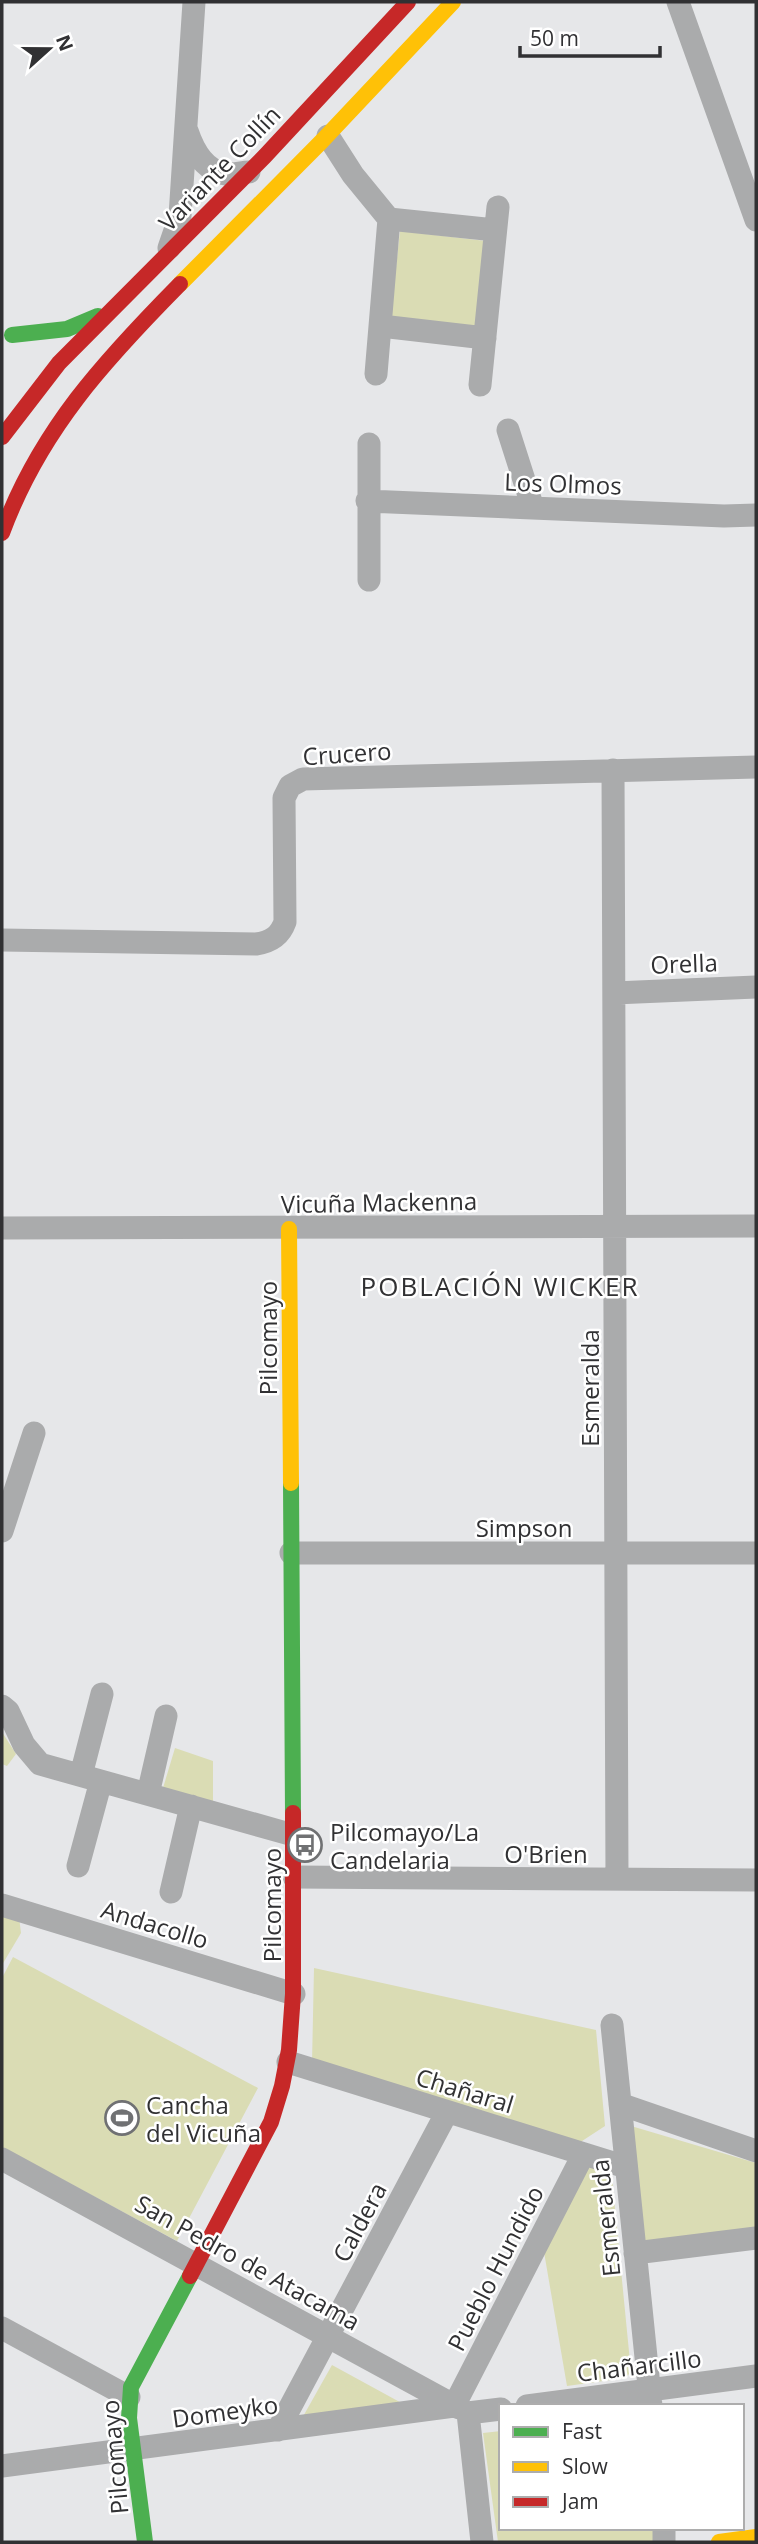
<svg xmlns="http://www.w3.org/2000/svg" width="758" height="2544" font-family="'Open Sans',sans-serif">
	<style>
		.green { fill: #dadcb4 }
		.lines { fill: none; stroke-linecap: round; stroke-linejoin: round }
		.street { stroke: #aaabac; stroke-width: 23 }
		.fast { stroke: #4caf50; stroke-width: 16 }
		.slow { stroke: #ffc107; stroke-width: 16 }
		.jam { stroke: #c62828; stroke-width: 16 }
		.labels { text-anchor: middle; dominant-baseline: central; stroke-width: 5; stroke-linejoin: round; paint-order: stroke }
		.street-label { font-size: 24px; fill: #313133; stroke: #fff }
		.poi-label { font-size: 24px; fill: #313133; stroke: #fff; text-anchor: start }
		.neighbourhood-label { font-size: 26px; letter-spacing: 2px; fill: #313133; stroke: #fff }
	</style>
	<rect width="100%" height="100%" fill="#e6e7e9"/>
	<path class="green" d="M400,231L486,241L476,331L390,321Z
		M2,1732L16,1754L7,1766L2,1764Z
		M175,1748L213,1761V1804L163,1788Z
		M2,1912L19,1917L21,1933L2,1965Z
		M13,1957L258,2088L177,2241L2,2147V1978Z
		M314,1968L596,2030L605,2126L579,2143L312,2063Z
		M631,2126L756,2163V2228L642,2241Z
		M588,2165L612,2178L631,2372L625,2378L567,2386L544,2252Z
		M332,2365L418,2412L296,2429Z
		M501,2431V2528H657L658,2541L498,2542L483,2433Z"/>
	<g class="lines">
		<path class="street" d="M678,2L756,220
			M187,131C193,149 204,171 226,174C233,175 242,172 249,172
			M328,136L353,175L389,219L495,230
			M169,248L180,216L194,2
			M381,326L485,338
			M376,374L389,219
			M480,385L498,207
			M508,430L533,508
			M369,444V580
			M367,501L724,516L756,515
			M613,770L617,1879
			M2,940L256,944C271,942 280,936 285,922L284,798L290,786L303,779L756,767
			M614,993L756,987
			M2,1228L756,1226
			M2,1531L34,1433
			M291,1553H756
			M2,1706L8,1711L24,1745L40,1764L293,1835
			M81,1775L102,1694
			M148,1794L166,1716
			M78,1866L101,1781
			M294,1877L756,1880
			M171,1892L191,1806
			M2,1905L294,1994
			M612,2025L651,2406
			M288,2062L626,2167
			M620,2104L756,2151
			M2,2159L459,2408
			M635,2253L756,2238
			M2,2328L129,2397
			M527,2406L756,2376
			M468,2413L482,2542
			M468,2413L501,2409
			M278,2430L447,2112
			M2,2466L454,2406L583,2155
			M664,2528V2542"/>
		<path class="fast" d="M12,335L67,329L98,316
			M291,1483L293,1813
			M145,2542L129,2418L131,2387L190,2276"/>
		<path class="slow" d="M180,284L322,141L453,2
			M289,1229L291,1483
			M719,2542L756,2537"/>
		<path class="jam" d="M2,437L59,363L265,156L408,2
			M2,533C40,430 105,360 180,284
			M190,2276L271,2122L282,2086L289,2050L293,1994V1813"/>
	</g>
	<defs>
		<g id="bus-ring" transform="scale(1.75)"><circle r="9.5" fill="#fff" stroke="#707173" stroke-width="1.5"/><path d="M-5-6H5V4H4V6H2V4H-2V6H-4V4H-5ZM-3.5-4V0h7V-4ZM-3.5 1.2v1.5H-2V1.2ZM2 1.2v1.5H3.5V1.2Z" fill="#707173"/></g>
		<g id="stadium-ring" transform="scale(1.75)"><circle r="9.5" fill="#fff" stroke="#707173" stroke-width="1.5"/><path d="M0-5a6.5 5 0 1 0 0 10a6.5 5 0 1 0 0-10ZM-3.5-1.8h7v3.6h-7Z" fill="#707173"/></g>
	</defs>
	<g fill-rule="evenodd">
		<use href="#bus-ring" x="305" y="1845"/>
		<use href="#stadium-ring" x="122" y="2118"/>
	</g>
	<g class="labels">
		<g class="street-label">
			<text transform="translate(219 168) rotate(-46)">Variante Collín</text>
			<text transform="translate(563 483) rotate(2)">Los Olmos</text>
			<text transform="translate(347 753) rotate(-4)">Crucero</text>
			<text transform="translate(684 963) rotate(-2)">Orella</text>
			<text transform="translate(379 1202) rotate(-1)">Vicuña Mackenna</text>
			<text transform="translate(267 1338) rotate(-90)">Pilcomayo</text>
			<text transform="translate(589 1388) rotate(-90)">Esmeralda</text>
			<text x="524" y="1527">Simpson</text>
			<text x="546" y="1853">O'Brien</text>
			<text transform="translate(271 1905) rotate(-90)">Pilcomayo</text>
			<text transform="translate(155 1924) rotate(17)">Andacollo</text>
			<text transform="translate(465 2090) rotate(17)">Chañaral</text>
			<text transform="translate(605 2218) rotate(-96)">Esmeralda</text>
			<text transform="translate(359 2222) rotate(-62)">Caldera</text>
			<text transform="translate(248 2262) rotate(29)">San Pedro de Atacama</text>
			<text transform="translate(495 2268) rotate(-63)">Pueblo Hundido</text>
			<text transform="translate(639 2365) rotate(-7)">Chañarcillo</text>
			<text transform="translate(225 2411) rotate(-8)">Domeyko</text>
			<text transform="translate(114 2457) rotate(-95)">Pilcomayo</text>
		</g>
		<g class="poi-label">
			<text x="330" y="1831">Pilcomayo/La<tspan x="330" dy="28">Candelaria</tspan></text>
			<text x="146" y="2104">Cancha<tspan x="146" dy="28">del Vicuña</tspan></text>
		</g>
		<g class="neighbourhood-label">
			<text x="500" y="1286">POBLACIÓN WICKER</text>
		</g>
	</g>
	<rect width="758" height="2544" fill="none" stroke="#313133" stroke-width="7"/>
	<rect x="499" y="2404" width="245" height="126" fill="#ffffff" stroke="#adadad" stroke-width="2"/>
	<rect x="513" y="2427" width="35" height="10" fill="#4caf50" stroke="#adadad" stroke-width="2"/>
	<text x="562" y="2439" font-size="21" fill="#313133">Fast</text>
	<rect x="513" y="2462" width="35" height="10" fill="#ffc107" stroke="#adadad" stroke-width="2"/>
	<text x="562" y="2474" font-size="21" fill="#313133">Slow</text>
	<rect x="513" y="2497" width="35" height="10" fill="#c62828" stroke="#adadad" stroke-width="2"/>
	<text x="562" y="2509" font-size="21" fill="#313133">Jam</text>
	<g transform="translate(49 49) rotate(69)" stroke="#ffffff" stroke-width="5" paint-order="stroke">
	<path d="M0-5L12 26L0 18L-12 26Z" fill="#313133"/>
	<text y="-10" font-size="19" font-weight="bold" text-anchor="middle" fill="#313133">N</text>
	</g>
	<path d="M520 46v10h140v-10" fill="none" stroke="#313133" stroke-width="3.5"/>
	<text x="530" y="46" font-size="21" fill="#313133" stroke="#ffffff" stroke-width="5" paint-order="stroke">50 m</text>
</svg>
